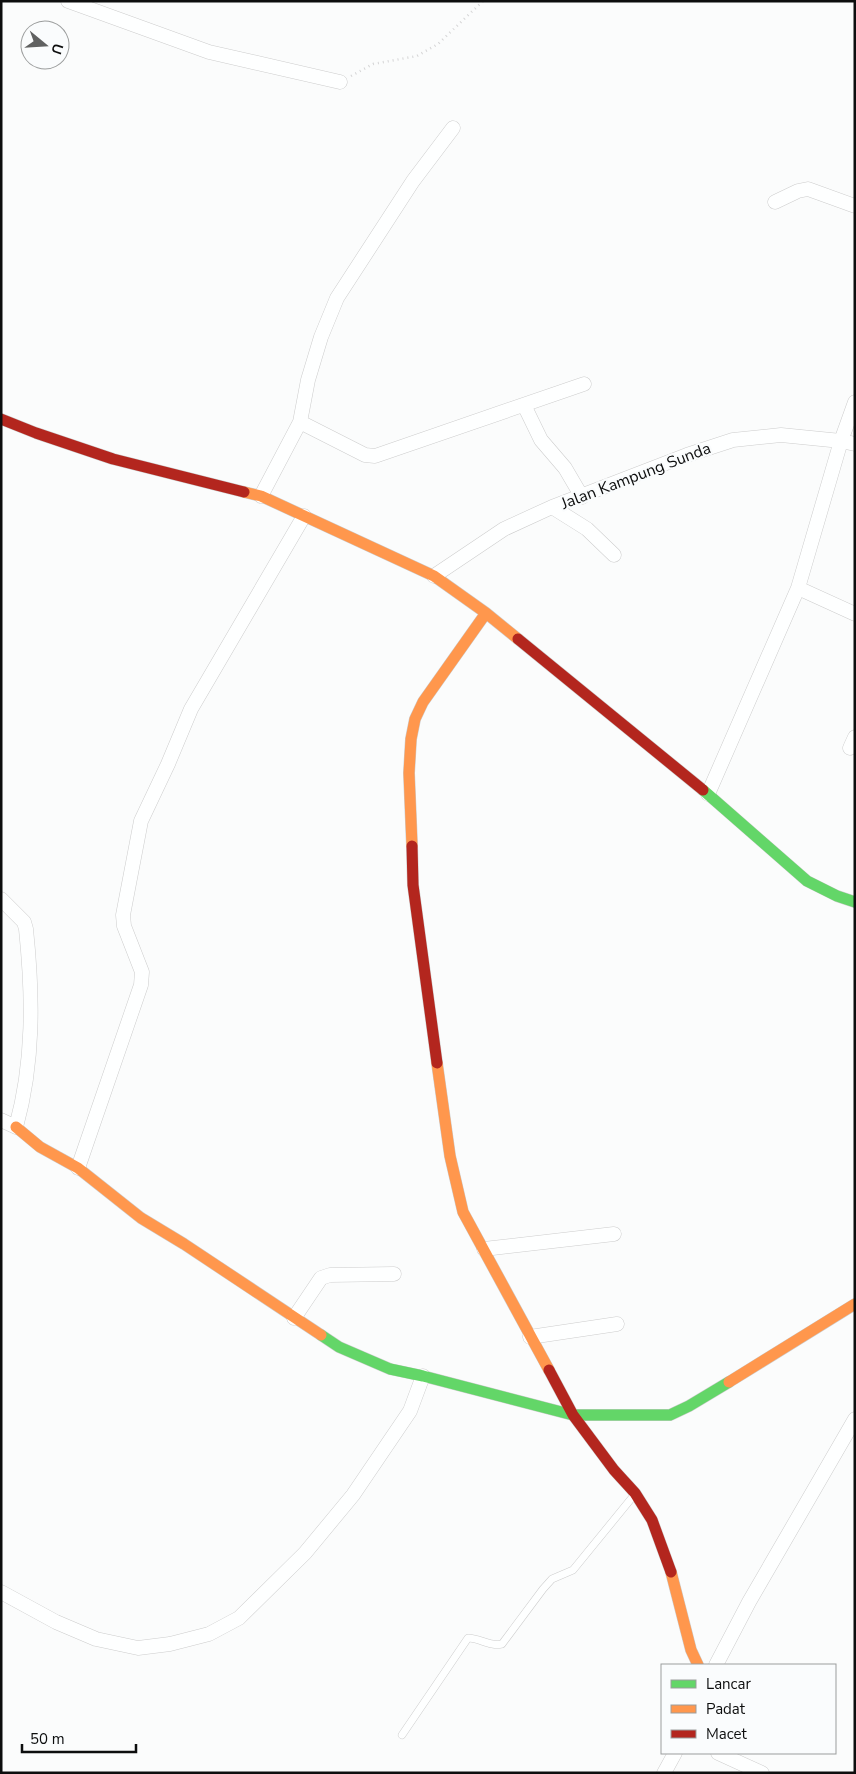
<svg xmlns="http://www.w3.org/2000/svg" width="856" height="1774" font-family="'Nunito Sans',sans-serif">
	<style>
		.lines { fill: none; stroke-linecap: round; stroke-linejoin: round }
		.lane-casing { stroke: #cdcdcd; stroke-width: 8 }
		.street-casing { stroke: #cdcdcd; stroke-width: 15 }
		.fast-casing { stroke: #cdcdcd; stroke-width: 12 }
		.slow-casing { stroke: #cdcdcd; stroke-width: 12 }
		.jam-casing { stroke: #cdcdcd; stroke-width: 12 }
		.path { stroke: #d5d5d6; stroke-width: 2.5; stroke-dasharray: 1 4; stroke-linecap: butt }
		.lane { stroke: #feffff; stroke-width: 7 }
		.street { stroke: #feffff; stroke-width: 14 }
		.fast { stroke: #63d668; stroke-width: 11 }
		.slow { stroke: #ff974d; stroke-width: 11 }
		.jam { stroke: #b3261e; stroke-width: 11 }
		.labels { text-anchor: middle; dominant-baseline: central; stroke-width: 4.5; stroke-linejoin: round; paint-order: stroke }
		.street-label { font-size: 16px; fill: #0d0e0e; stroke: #fafcfd }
	</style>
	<rect width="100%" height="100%" fill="#fbfcfc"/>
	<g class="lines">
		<g class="lane-casing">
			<path id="lane" d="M402,1735L468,1638C480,1638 490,1647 502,1644L543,1589L552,1579L573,1570L635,1494"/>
		</g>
		<g class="street-casing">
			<path id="street" d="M68,1L209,52L340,82
				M775,202L798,191L808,189L855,206
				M524,405L541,440L565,468L582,497
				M300,422L365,455L375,456L584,384
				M261,496L300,422L308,380L321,337L337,298L413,181L453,128
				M552,507L587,529L614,555
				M434,576L504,529L552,507L687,455L733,440L781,435L841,441L855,444
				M798,588L855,614
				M850,748L855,737
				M708,794L798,588L841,441L855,402
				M1,899L24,922L26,929C33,996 34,1062 16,1127L1,1120
				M78,1168L141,985L142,972L124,926L123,915L141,821L168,764L191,709L304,516
				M484,1249L614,1234
				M294,1318L321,1278L330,1275L394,1274
				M530,1337L617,1324
				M1,1592L56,1622L96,1639L138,1648L170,1644L209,1634L239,1618L305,1553L353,1495L410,1411L423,1376
				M716,1665L749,1602L855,1419
				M718,1753L762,1773
				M664,1773L675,1753"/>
		</g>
		<g class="fast-casing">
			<path id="fast" d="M703,790L807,881L837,896L855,902
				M321,1335L339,1347L390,1369L423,1376L573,1415H670L689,1406L729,1382"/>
		</g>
		<g class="slow-casing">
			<path id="slow" d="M244,492L261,496L434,576L486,613L518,639
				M412,846L409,773L411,739L415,719L423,702L486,613
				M437,1063L450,1156L463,1212L549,1370
				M16,1127L40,1147L78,1168L141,1218L184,1244L321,1335
				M729,1382L855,1304
				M671,1572L691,1650L698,1665"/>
		</g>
		<g class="jam-casing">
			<path id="jam" d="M1,419L36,433L113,459L244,492
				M518,639L703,790
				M412,846L413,885L437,1063
				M549,1370L573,1415L614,1470L635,1493L652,1520L671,1572"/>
		</g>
		<path class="path" d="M351,76L373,64L417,56L438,44L483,1"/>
		<use href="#lane" class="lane"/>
		<use href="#street" class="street"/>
		<use href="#fast" class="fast"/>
		<use href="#slow" class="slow"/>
		<use href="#jam" class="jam"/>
	</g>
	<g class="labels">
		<g class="street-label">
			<text transform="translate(636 476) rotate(-21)">Jalan Kampung Sunda</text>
		</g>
	</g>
	<rect width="856" height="1774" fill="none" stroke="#0d0e0e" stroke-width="5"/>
	<rect x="661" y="1664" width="175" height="90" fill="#fafcfd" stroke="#9b9d9d"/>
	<rect x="671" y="1680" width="25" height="8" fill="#63d668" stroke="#9b9d9d"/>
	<text x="706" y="1689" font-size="15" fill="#0d0e0e">Lancar</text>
	<rect x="671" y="1705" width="25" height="8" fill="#ff974d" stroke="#9b9d9d"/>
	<text x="706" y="1714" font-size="15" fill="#0d0e0e">Padat</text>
	<rect x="671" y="1730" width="25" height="8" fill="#b3261e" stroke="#9b9d9d"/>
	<text x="706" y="1739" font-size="15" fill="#0d0e0e">Macet</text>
	<g transform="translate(45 45) rotate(108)"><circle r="24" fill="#fafcfd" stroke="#9b9d9d"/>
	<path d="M0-4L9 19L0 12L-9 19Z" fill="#606161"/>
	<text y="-8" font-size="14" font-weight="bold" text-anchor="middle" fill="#0d0e0e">U</text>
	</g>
	<path d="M22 1744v8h114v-8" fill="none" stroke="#0d0e0e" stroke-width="2.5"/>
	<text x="30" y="1744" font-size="15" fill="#0d0e0e" stroke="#fafcfd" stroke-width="4" paint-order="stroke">50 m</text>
</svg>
